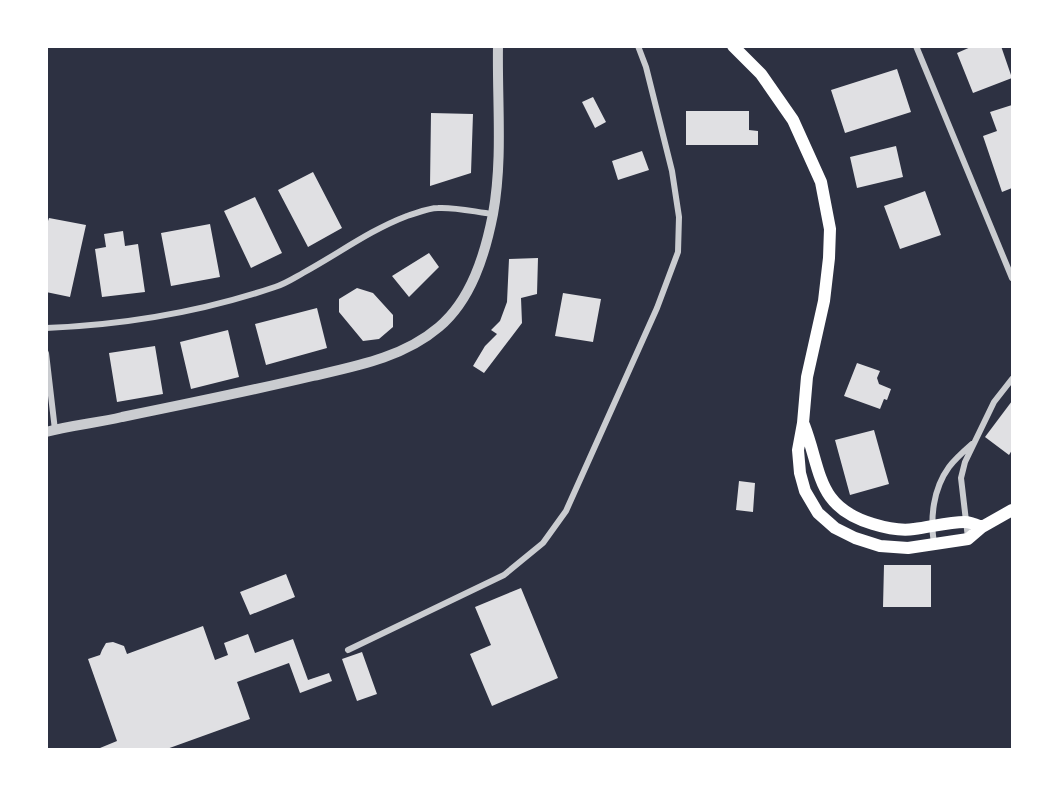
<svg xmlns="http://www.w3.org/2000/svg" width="1059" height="796" font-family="Karla,sans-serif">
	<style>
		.building { fill: #e0e0e3 }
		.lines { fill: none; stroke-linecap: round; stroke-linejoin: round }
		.minor { stroke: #caccd0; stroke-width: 6 }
		.tertiary { stroke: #caccd0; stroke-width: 10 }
		.secondary { stroke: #fff; stroke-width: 12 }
	</style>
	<rect width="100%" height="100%" fill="#2d3142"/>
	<path class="building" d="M973,46H1001L1012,78L973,93L957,53Z
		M897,69L911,112L845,133L831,90Z
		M593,97L606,122L595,128L582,102Z
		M1012,105V188L1002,192L983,136L997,131L990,112Z
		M686,111H749V130L758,131V145H686Z
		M431,113L473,114L471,173L430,186Z
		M896,146L903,177L857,188L850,157Z
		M642,151L649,170L618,180L612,161Z
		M313,172L342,228L308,247L278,190Z
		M925,191L941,235L900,249L884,206Z
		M255,197L282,253L251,268L224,211Z
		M49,218L86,225L70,297L46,292V227Z
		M210,224L220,277L171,286L161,233Z
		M123,231L125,246L138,244L145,292L102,297L95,249L106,247L104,234Z
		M429,253L439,267L409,297L392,276Z
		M538,258L537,294L521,298L522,323L484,373L473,366L485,346L497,334L491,330L500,321L507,302L509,259Z
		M357,288L373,293L393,315V327L379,339L363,341L339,312V299Z
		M563,293L601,299L593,342L555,336Z
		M317,308L327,348L266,365L255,324Z
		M228,330L239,377L191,389L180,342Z
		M155,346L163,394L117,402L109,353Z
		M857,363L880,371L877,378L879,384L891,389L887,400L884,399L880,409L844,396Z
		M1012,401V450L1009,455L985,437Z
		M874,430L889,484L850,495L835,440Z
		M739,481L755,483L753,512L736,510Z
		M884,565H931V607H883Z
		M286,574L295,597L250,615L240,592Z
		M521,588L558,678L492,706L470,654L491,645L475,607Z
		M203,626L215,660L228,655L224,643L248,634L255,653L293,639L308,680L329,673L332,681L300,693L289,663L237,682L250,719L164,750H100V748L117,741L88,659L100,655L102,650L106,643L113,642L124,646L127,654Z
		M362,652L377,694L357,701L342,659Z"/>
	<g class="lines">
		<path class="minor" d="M916,46L1012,278
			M46,328C124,325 201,312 275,287C285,284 294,278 303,273C338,254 370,230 407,216C417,213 428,208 438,208C456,207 475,212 493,214
			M46,353L55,430
			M968,538L961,478L965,462L994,402L1012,379
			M934,544C930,518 933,489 949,467C955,459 964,451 972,444
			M348,650L504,575L543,543L566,511L657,308L678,252L679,217L672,171L646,67L638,46"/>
		<path class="tertiary" d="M46,432C71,425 97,423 122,417C186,404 250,391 313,376C357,366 404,357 439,327C471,300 485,255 493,214C503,159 497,102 498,46"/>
		<path class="secondary" d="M733,46L761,74L793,120L821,182L830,229L829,258L824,301L807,377L803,423L798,450L800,473L805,491L818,513L835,528L855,538L880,546L908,548L968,539L982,527L1012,510
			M804,425C822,472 816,507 873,524C886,528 901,531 914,529C931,527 948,522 965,522C970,522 977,525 982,527"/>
	</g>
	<rect width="1059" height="796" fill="none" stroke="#ffffff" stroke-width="96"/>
</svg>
